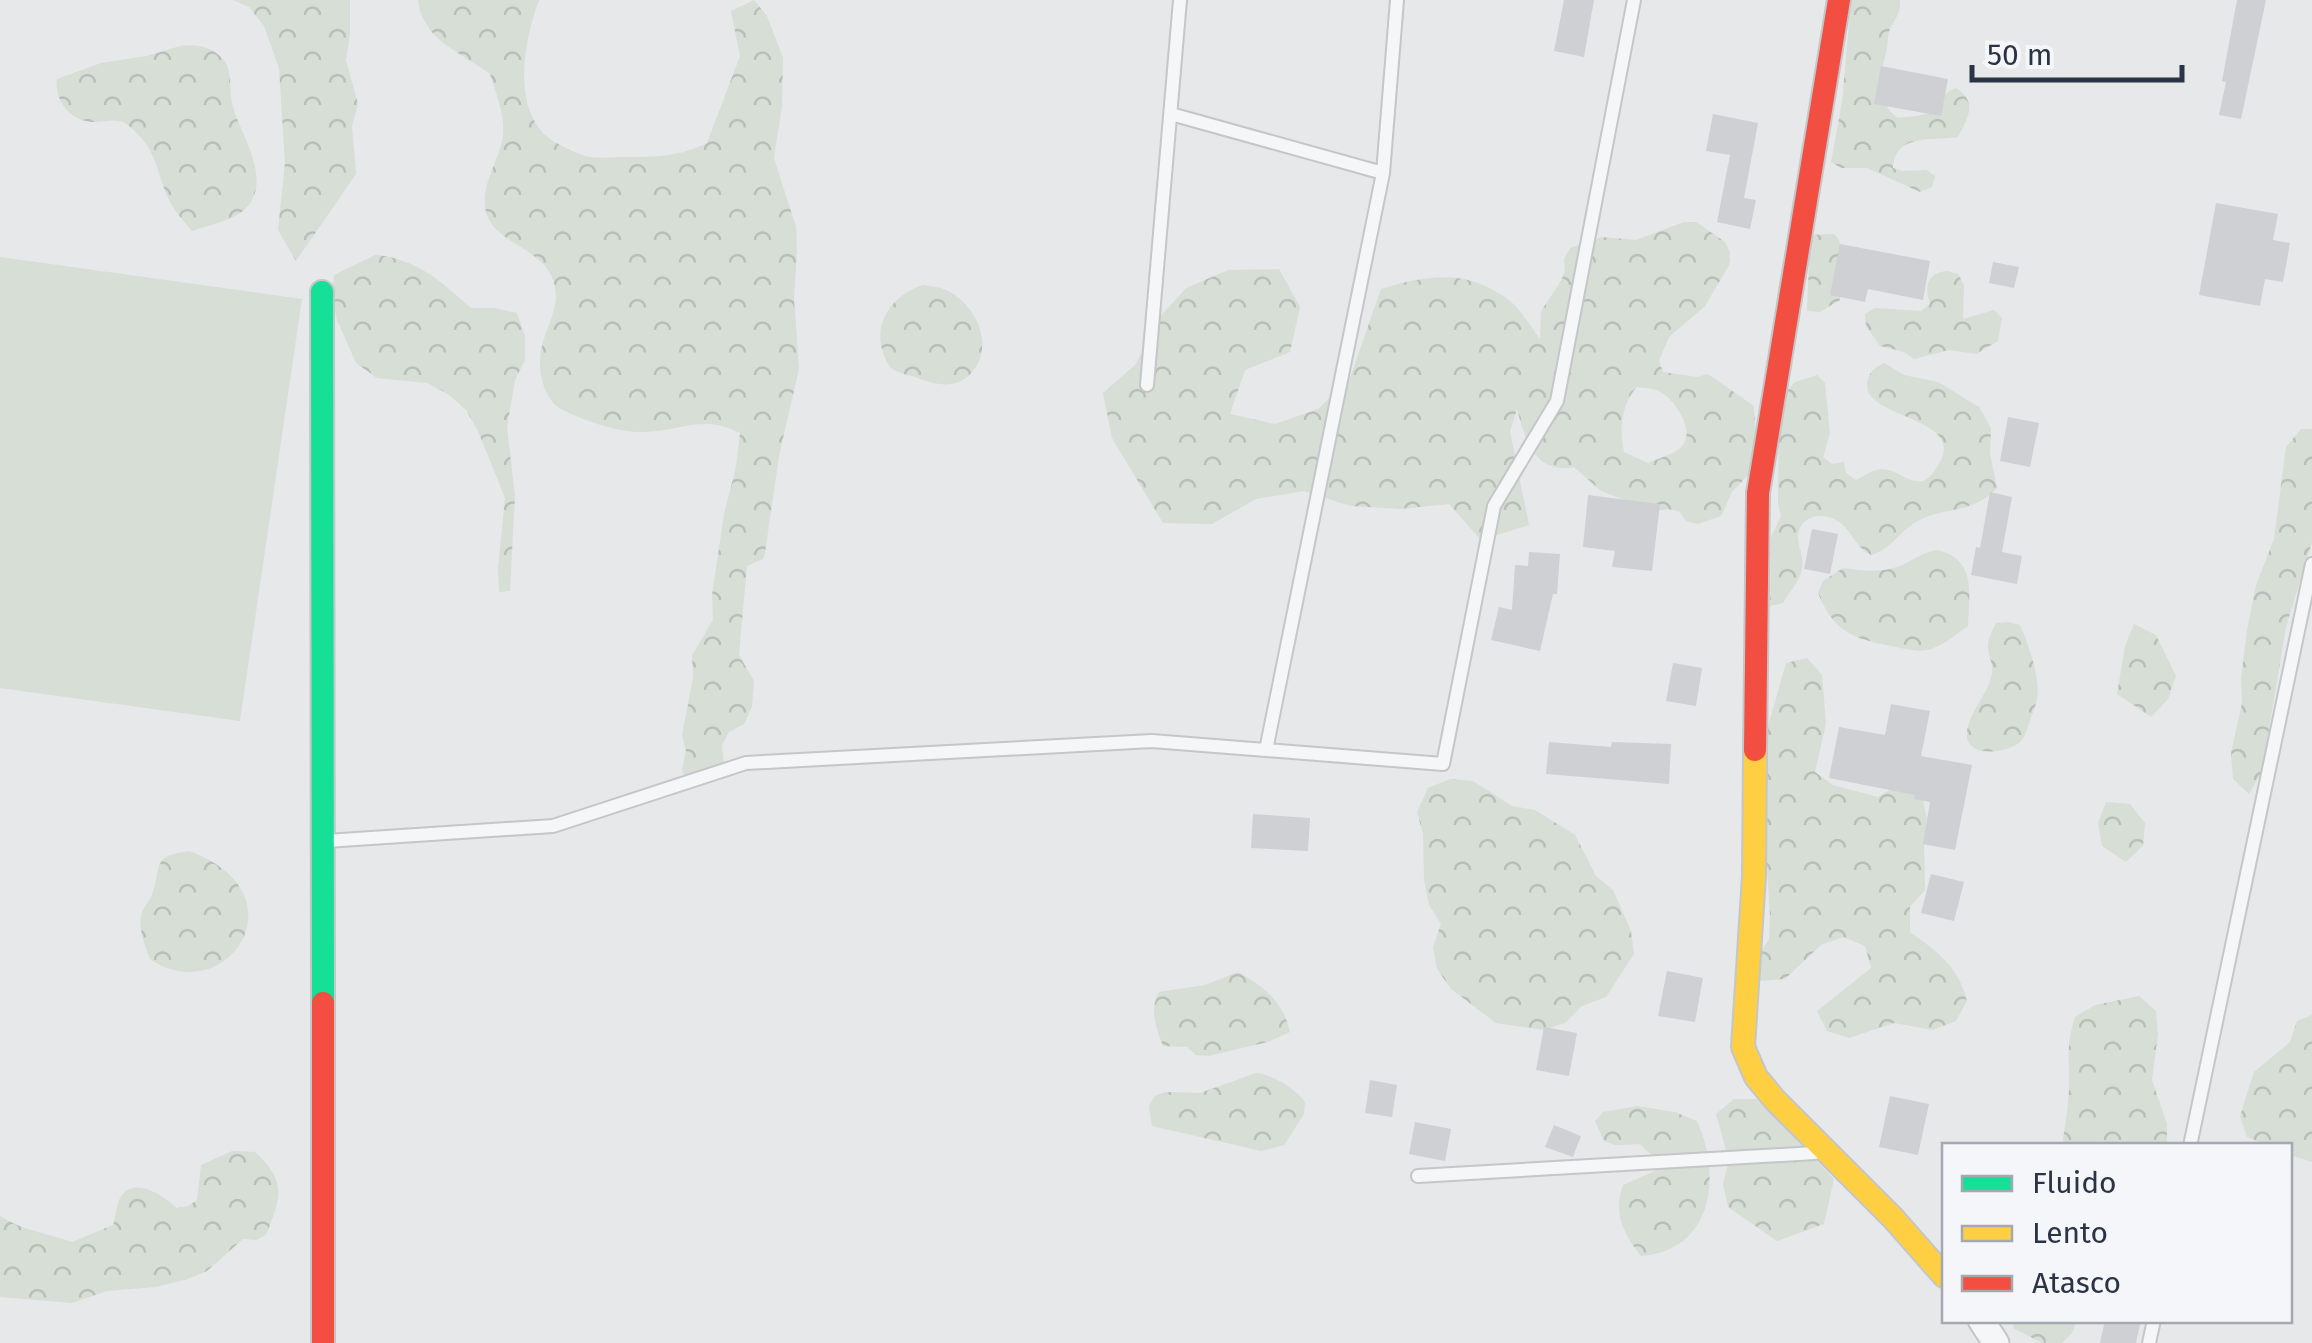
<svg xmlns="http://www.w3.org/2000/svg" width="2312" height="1343" font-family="'Fira Sans',sans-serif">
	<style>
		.green { fill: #d6ded6 }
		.forest { fill: url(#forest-crowns); fill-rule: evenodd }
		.building { fill: #ced0d3 }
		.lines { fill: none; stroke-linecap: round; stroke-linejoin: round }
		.lane-casing { stroke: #c4c6c8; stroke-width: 16 }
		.street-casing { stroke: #c4c6c8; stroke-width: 29 }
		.fast-casing { stroke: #c4c6c8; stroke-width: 26 }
		.slow-casing { stroke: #c4c6c8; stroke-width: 26 }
		.jam-casing { stroke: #c4c6c8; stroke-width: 26 }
		.lane { stroke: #f5f6f7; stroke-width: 12 }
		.street { stroke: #f5f6f7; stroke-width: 25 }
		.fast { stroke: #16e098; stroke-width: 22 }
		.slow { stroke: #ffcf43; stroke-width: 22 }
		.jam { stroke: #f24e42; stroke-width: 22 }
	</style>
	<defs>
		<pattern id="forest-crowns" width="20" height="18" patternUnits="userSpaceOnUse" patternTransform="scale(2.5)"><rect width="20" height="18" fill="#d6ded6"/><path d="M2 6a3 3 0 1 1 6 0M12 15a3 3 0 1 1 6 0" fill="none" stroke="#b8bfb9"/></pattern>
	</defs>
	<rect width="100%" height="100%" fill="#e6e8ea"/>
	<path class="green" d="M0,257L302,299L240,721L0,688Z"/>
	<path class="forest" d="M233,0H350V35L346,60L358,104L352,126L356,174L296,261L278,230L285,163L279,68L264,26L249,7Z
		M418,0H539C525,38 512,101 544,134C553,143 574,152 585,156C597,159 612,157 624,157C655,157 679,157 707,143L740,56L731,11L754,0L767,16L783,58L782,106L774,158L796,227L797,251L794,298L799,369L779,456L765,553L763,559L747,566L739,655L754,681L752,707L744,724L729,732L722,745L724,768L686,780L682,769L686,751L682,735L693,678L692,655L713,620L712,595L724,514L736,467L740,433C704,414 681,431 644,432C619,433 585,421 563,410C541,399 536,364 543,342C547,328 555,313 556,298C557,245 490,249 485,207C483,181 497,164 502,141C507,119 496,94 490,74C461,52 423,41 418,0Z
		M1851,0H1900C1901,14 1895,18 1890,29C1887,36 1888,45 1886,53C1879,77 1875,102 1898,118C1908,116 1924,117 1932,111C1943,102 1942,93 1956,88C1978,102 1968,118 1958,137C1932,141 1895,133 1893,168L1903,171L1926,170L1935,176L1932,187L1920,192L1867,168H1841L1831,162L1842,102Z
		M180,46C196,44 211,46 223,59C233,71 229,89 232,103C239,133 272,176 248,206C237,220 209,225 192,231C184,221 174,211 169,200C155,169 158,150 129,126C117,116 106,123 92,122C70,121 54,100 57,79L101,63L147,56Z
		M1684,222H1696L1725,242L1730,252L1729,265L1705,306L1669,337L1659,361L1663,372L1697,377L1708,374L1754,406L1757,466L1732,492L1721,516L1698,524L1686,521L1679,511L1667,509L1644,513L1624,500L1601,491L1574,467C1534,474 1525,439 1517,409L1510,431L1529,525L1481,540L1449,504L1400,509L1350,506L1304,491L1256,499L1212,524L1163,523L1112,438L1103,393L1136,364L1157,320L1186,288L1228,270L1279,269L1300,307L1290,352L1245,370L1230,414L1275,424L1318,409L1350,378L1381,289C1428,275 1467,268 1510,301C1521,310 1531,327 1540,339L1541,311L1561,281L1565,271L1564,259L1570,248L1602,237L1636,240ZM1637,387C1645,388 1655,388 1662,393C1677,402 1698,435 1679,449C1671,455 1657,459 1648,463L1624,452C1619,430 1621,404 1637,387Z
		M1834,234C1850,250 1842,278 1840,300L1820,312L1807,311L1810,235Z
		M375,255C416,258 442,282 471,308H494L517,313L525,336V360L515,380L507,427L515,496L510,591L499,592L498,568L505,498L478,431L466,410L448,394L427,383L377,378L356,363L337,320L332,297L334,275Z
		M1947,271L1958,274L1964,285L1963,319L1994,310L2002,318L1998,341L1976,354L1949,350L1914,359L1904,352L1880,346L1866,326L1865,314L1875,308L1921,311L1930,304C1924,286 1927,273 1947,271Z
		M923,285C930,286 939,287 946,290C973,302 993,339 976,367C960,391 938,386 915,377C908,375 898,373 893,369C887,365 884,356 882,349C874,319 895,294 923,285Z
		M1884,363L1904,375L1938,382L1979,407L1991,428L1990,454L1997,488C1970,516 1946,505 1916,522C1899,532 1890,550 1871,555C1853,545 1852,530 1839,522C1824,511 1799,515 1798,537C1798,548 1805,558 1802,569C1800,580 1789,593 1783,603L1770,606L1771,537L1781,516L1778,504L1779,400L1795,382L1817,375L1825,383L1830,433L1823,457L1832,464L1844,462L1846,473L1856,480C1864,476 1874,468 1884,469C1905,471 1921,501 1941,460C1963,415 1855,418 1868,379C1871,370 1876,367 1884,363Z
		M2301,429H2312V542L2286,627L2262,771L2249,794L2233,779L2231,753L2242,703L2241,678L2247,630L2256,585L2274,539L2286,447Z
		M1938,550C1977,560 1969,594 1968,626C1956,634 1942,647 1927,650C1917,652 1906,649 1896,647C1856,639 1835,635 1818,593L1823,581L1843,568C1862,571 1881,573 1900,566C1914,560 1922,552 1938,550Z
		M2008,622L2020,625C2028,643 2041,679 2037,699C2036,707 2032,713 2030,721C2027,728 2026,736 2021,741C2008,754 1963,759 1967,731C1970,711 1988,694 1992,674C1994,663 1987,655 1988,644C1989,637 1993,629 1996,623Z
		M2134,624L2156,635L2176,676L2168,699L2151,717L2117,694L2125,646Z
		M1807,658L1822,675L1826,723L1815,772L1833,785L1878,797L1917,774L1927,819L1924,843L1925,890L1910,907V932C1938,952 1958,966 1967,1001L1956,1021L1933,1030L1894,1023L1849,1038L1827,1031L1817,1011L1871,968L1865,946L1843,937L1821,945L1785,979L1760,981L1755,959L1769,940L1770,916L1760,754L1786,663Z
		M1450,779L1473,781L1512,806L1535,810L1575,835L1596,876L1613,890L1631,931L1634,954L1606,997L1582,1006L1565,1023L1544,1030L1496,1023L1451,989L1437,969L1433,947L1441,924L1429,905L1424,880L1423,834L1417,812L1428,788Z
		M2106,802L2130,804L2145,823L2143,846L2126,862L2102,846L2098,823Z
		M189,851C307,894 225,1011 150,959C145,946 137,926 142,913C144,905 151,900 153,892C162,864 152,856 189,851Z
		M1238,972C1264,986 1284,1003 1290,1032L1268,1042L1208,1056L1196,1055L1187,1047L1163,1046C1156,1028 1149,1010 1159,992L1205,985Z
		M2139,996L2156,1011L2158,1034L2152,1080L2167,1124V1145H2062C2065,1127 2068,1108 2069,1089C2070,1058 2065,1050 2075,1017L2095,1005Z
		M2312,1015V1162L2290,1155V1146L2266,1145L2247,1137L2240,1116L2254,1072L2290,1042L2297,1021Z
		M1256,1073C1274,1075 1294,1088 1305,1102L1304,1114L1284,1145L1261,1151L1152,1126L1149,1106L1155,1096L1165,1092L1200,1093Z
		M1734,1099H1757L1834,1179L1824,1224L1777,1241L1728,1207L1723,1184L1729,1160L1716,1114Z
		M1637,1106L1675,1112L1697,1121C1722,1176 1713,1251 1641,1256C1623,1233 1613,1214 1623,1185L1655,1171L1658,1161L1640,1144L1615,1145L1604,1141L1595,1121L1603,1112Z
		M232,1151L255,1152C287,1181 281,1197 266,1235L256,1240L243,1239L207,1271L185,1280L155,1287L107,1291L72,1303L0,1297V1216C23,1231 47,1233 72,1242L113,1225C116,1217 116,1207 119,1200C132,1173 164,1196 177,1208L188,1206L197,1200L201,1165Z
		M2014,1321V1320L2077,1321L2072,1333L2062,1343H2042L2013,1328Z"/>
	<path class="building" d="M1564,0H1594L1584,57L1554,51Z
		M2237,0H2266L2241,119L2219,115L2226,82L2222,81Z
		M1881,66L1948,79L1941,116L1874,104Z
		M1713,114L1758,123L1744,198L1756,200L1750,229L1717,222L1730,155L1706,151Z
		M2216,203L2278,214L2273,240L2290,243L2283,282L2265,279L2260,306L2199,295Z
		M1840,244L1930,261L1923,300L1868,289L1865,302L1830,295Z
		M1993,262L2019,267L2014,288L1989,283Z
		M2008,417L2039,423L2030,467L2000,461Z
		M1990,492L2012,497L2002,552L2022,556L2017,584L1971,575L1976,547L1980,548Z
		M1588,495L1660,504L1652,571L1612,567L1615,551L1583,547Z
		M1812,529L1838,534L1830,574L1804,569Z
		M1529,552L1560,554L1557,594H1553L1540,651L1491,640L1499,607L1512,610L1515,565L1528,566Z
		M1673,663L1702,668L1696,706L1666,701Z
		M1891,704L1930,711L1921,756L1972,765L1955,850L1923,844L1930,802L1914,799L1915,795L1829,778L1839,727L1885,735Z
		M1549,742L1611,747L1612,742L1671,744L1669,784L1546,774Z
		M1253,814L1310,818L1308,851L1251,848Z
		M1931,874L1964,882L1954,921L1921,913Z
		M1667,971L1703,978L1695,1022L1658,1016Z
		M1544,1027L1577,1033L1569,1076L1536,1070Z
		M1370,1080L1397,1085L1392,1117L1365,1113Z
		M1890,1096L1929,1104L1918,1155L1879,1147Z
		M1415,1122L1451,1129L1445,1161L1409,1154Z
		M1554,1125L1581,1136L1573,1157L1545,1147Z
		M2105,1320H2141L2136,1343H2100Z"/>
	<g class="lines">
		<g class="lane-casing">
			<path id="lane" d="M1171,114L1383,173
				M1147,385L1180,0
				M1266,750L1383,173L1397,0
				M326,841L553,826L746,763L1152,741L1443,764L1494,506L1557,401L1634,0
				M2190,1146L2312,564
				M1418,1176L1815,1153
				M2149,1343L2154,1320"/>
		</g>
		<g class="street-casing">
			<path id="street" d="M1981,1320L1996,1343"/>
		</g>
		<g class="fast-casing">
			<path id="fast" d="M322,292L323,1003"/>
		</g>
		<g class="slow-casing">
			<path id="slow" d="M1755,750L1754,876L1743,1047L1756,1077L1775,1100L1893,1218L1944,1276"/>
		</g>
		<g class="jam-casing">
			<path id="jam" d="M1755,750L1758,493L1839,0
				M323,1003V1343"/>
		</g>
		<use href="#lane" class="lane"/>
		<use href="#street" class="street"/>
		<use href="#fast" class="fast"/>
		<use href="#slow" class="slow"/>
		<use href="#jam" class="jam"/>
	</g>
	<rect x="1942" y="1143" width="350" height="180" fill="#f4f6f9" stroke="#a4a8b1" stroke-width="2.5"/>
	<rect x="1962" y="1176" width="50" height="15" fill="#16e098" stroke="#a4a8b1" stroke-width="2.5"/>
	<text x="2032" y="1193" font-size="30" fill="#2b3445">Fluido</text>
	<rect x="1962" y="1226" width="50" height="15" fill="#ffcf43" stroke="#a4a8b1" stroke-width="2.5"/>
	<text x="2032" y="1243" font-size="30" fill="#2b3445">Lento</text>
	<rect x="1962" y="1276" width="50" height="15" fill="#f24e42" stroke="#a4a8b1" stroke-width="2.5"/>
	<text x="2032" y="1293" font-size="30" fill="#2b3445">Atasco</text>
	<path d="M1972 65v15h210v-15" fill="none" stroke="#2b3445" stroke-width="5"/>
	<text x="1987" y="65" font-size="30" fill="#2b3445" stroke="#f4f6f9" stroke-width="8" paint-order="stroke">50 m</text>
</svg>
